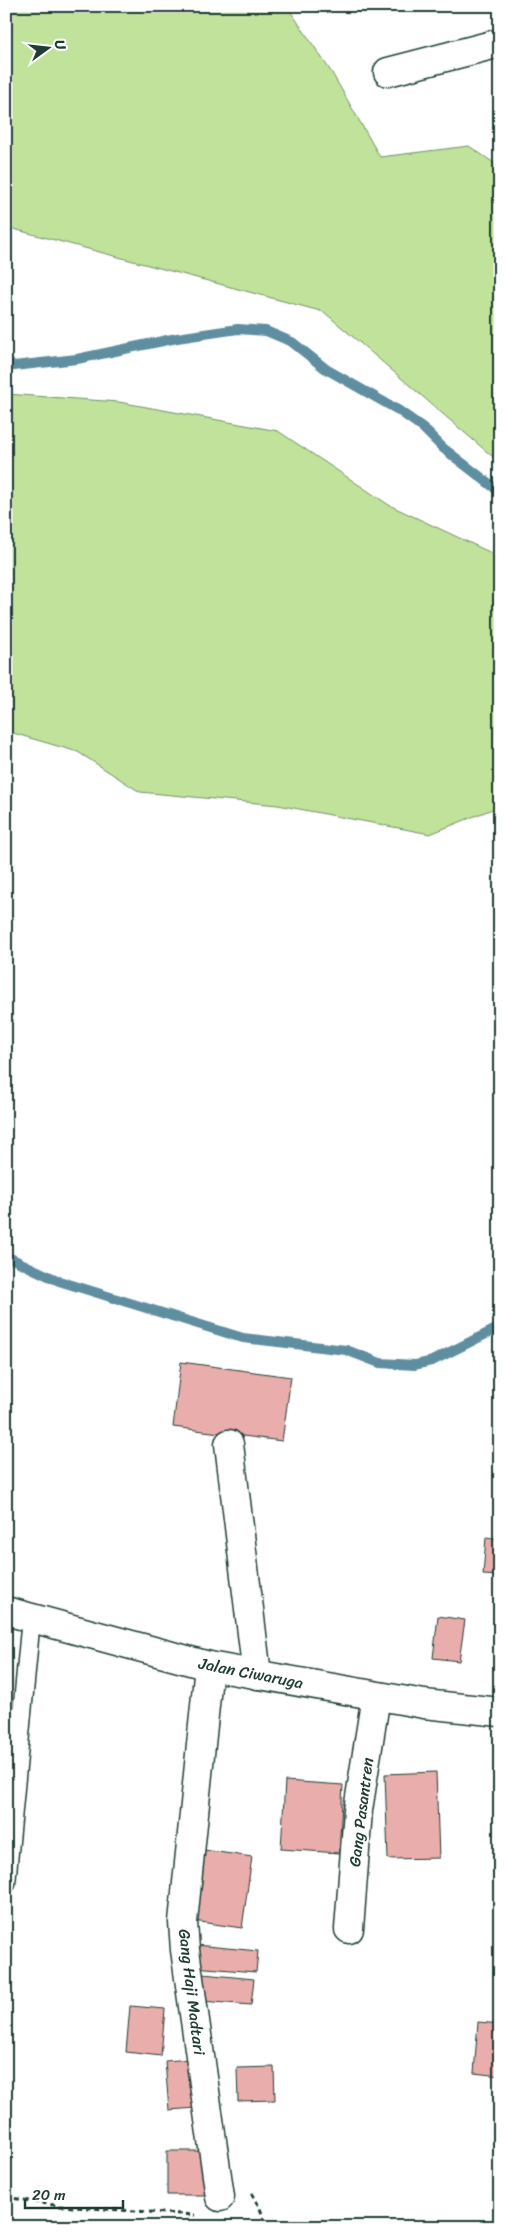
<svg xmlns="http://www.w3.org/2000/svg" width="506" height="2233" font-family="Sriracha,sans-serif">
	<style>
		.green { fill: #c1e29b; stroke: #709068 }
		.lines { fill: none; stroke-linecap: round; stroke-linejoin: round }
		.stream { stroke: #5e8ea0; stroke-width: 10 }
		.building { fill: #e9aeab; stroke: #1f3d34 }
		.lane-casing { stroke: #1f3d34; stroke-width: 21 }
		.street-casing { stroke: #1f3d34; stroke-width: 31 }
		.secondary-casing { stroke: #1f3d34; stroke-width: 31 }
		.path { stroke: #1f3d34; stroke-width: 3; stroke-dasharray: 5 4; stroke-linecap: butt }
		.lane { stroke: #fff; stroke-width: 18 }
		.street { stroke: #fff; stroke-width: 28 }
		.secondary { stroke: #fff; stroke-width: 28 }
		.labels { text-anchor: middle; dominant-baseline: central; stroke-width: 4; stroke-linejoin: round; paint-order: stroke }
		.street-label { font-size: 16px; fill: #1f3d34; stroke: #fff }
	</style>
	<rect width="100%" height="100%" fill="#fff"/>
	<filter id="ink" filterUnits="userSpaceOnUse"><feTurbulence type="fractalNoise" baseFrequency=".02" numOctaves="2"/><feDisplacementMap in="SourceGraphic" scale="10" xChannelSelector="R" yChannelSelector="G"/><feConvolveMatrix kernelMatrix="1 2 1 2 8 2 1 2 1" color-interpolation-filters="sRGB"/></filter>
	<g filter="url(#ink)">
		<path class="green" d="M6,6H287L332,73L380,157L469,146L500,167V463L324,312L6,227Z
			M6,394L119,402L278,431L389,505L500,557V806L430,834L278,805L140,792L78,752L6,731Z"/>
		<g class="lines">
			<path class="stream" d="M6,362L14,366L77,359L177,338L238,329L266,331L292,342L326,369L398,410L422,427L443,448L500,492
				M6,1256L59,1281L243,1338L346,1350L380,1363L415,1365L432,1361L500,1327"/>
		</g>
		<path class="building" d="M181,1362L291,1377L282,1441L173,1427Z
			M486,1537L500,1539V1576L483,1575Z
			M438,1616L465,1620L459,1661L433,1658Z
			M436,1772L439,1858L388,1859L385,1774Z
			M285,1781L343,1785L339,1853L281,1849Z
			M204,1850L252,1857L242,1928L193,1921Z
			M196,1945L258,1951L256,1972L194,1967Z
			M203,1974L254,1979L251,2005L201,2001Z
			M130,2006L165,2009L161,2056L126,2052Z
			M478,2022L500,2024V2076L474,2073Z
			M192,2059L196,2108L169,2110L165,2061Z
			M274,2067L275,2100L238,2101L237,2068Z
			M167,2151H207L208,2195H167Z"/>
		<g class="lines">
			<g class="lane-casing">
				<path id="lane" d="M6,1884L31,1618"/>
			</g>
			<g class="street-casing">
				<path id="street" d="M388,72L500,43
					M229,1444L257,1675
					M209,1666L183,1922L185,1950L220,2197
					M349,1929L358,1810L376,1696"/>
			</g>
			<g class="secondary-casing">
				<path id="secondary" d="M6,1611L209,1666L424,1704L500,1712"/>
			</g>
			<path class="path" d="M251,2193L260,2208L266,2227
				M6,2197L60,2206L195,2215"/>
			<use href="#lane" class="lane"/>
			<use href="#street" class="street"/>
			<use href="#secondary" class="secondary"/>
		</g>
	</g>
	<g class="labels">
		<g class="street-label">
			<text transform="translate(251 1673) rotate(11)">Jalan Ciwaruga</text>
			<text transform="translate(361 1812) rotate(-83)">Gang Pasantren</text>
			<text transform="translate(192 1992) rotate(83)">Gang Haji Madtari</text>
		</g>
	</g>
	<rect width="506" height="2233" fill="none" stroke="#fff" stroke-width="25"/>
	<rect x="12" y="12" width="481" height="2208" fill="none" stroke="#1f3d34" stroke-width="2" filter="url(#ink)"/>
	<g transform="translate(48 48) rotate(75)" stroke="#ffffff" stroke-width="4" paint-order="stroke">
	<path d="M0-4L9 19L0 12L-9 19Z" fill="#1f3d34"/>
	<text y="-8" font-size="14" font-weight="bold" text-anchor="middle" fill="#1f3d34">U</text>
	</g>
	<path d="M25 2200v8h98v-8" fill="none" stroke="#1f3d34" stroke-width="2.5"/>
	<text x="32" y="2200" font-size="15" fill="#1f3d34" stroke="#ffffff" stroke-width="4" paint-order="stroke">20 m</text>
</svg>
